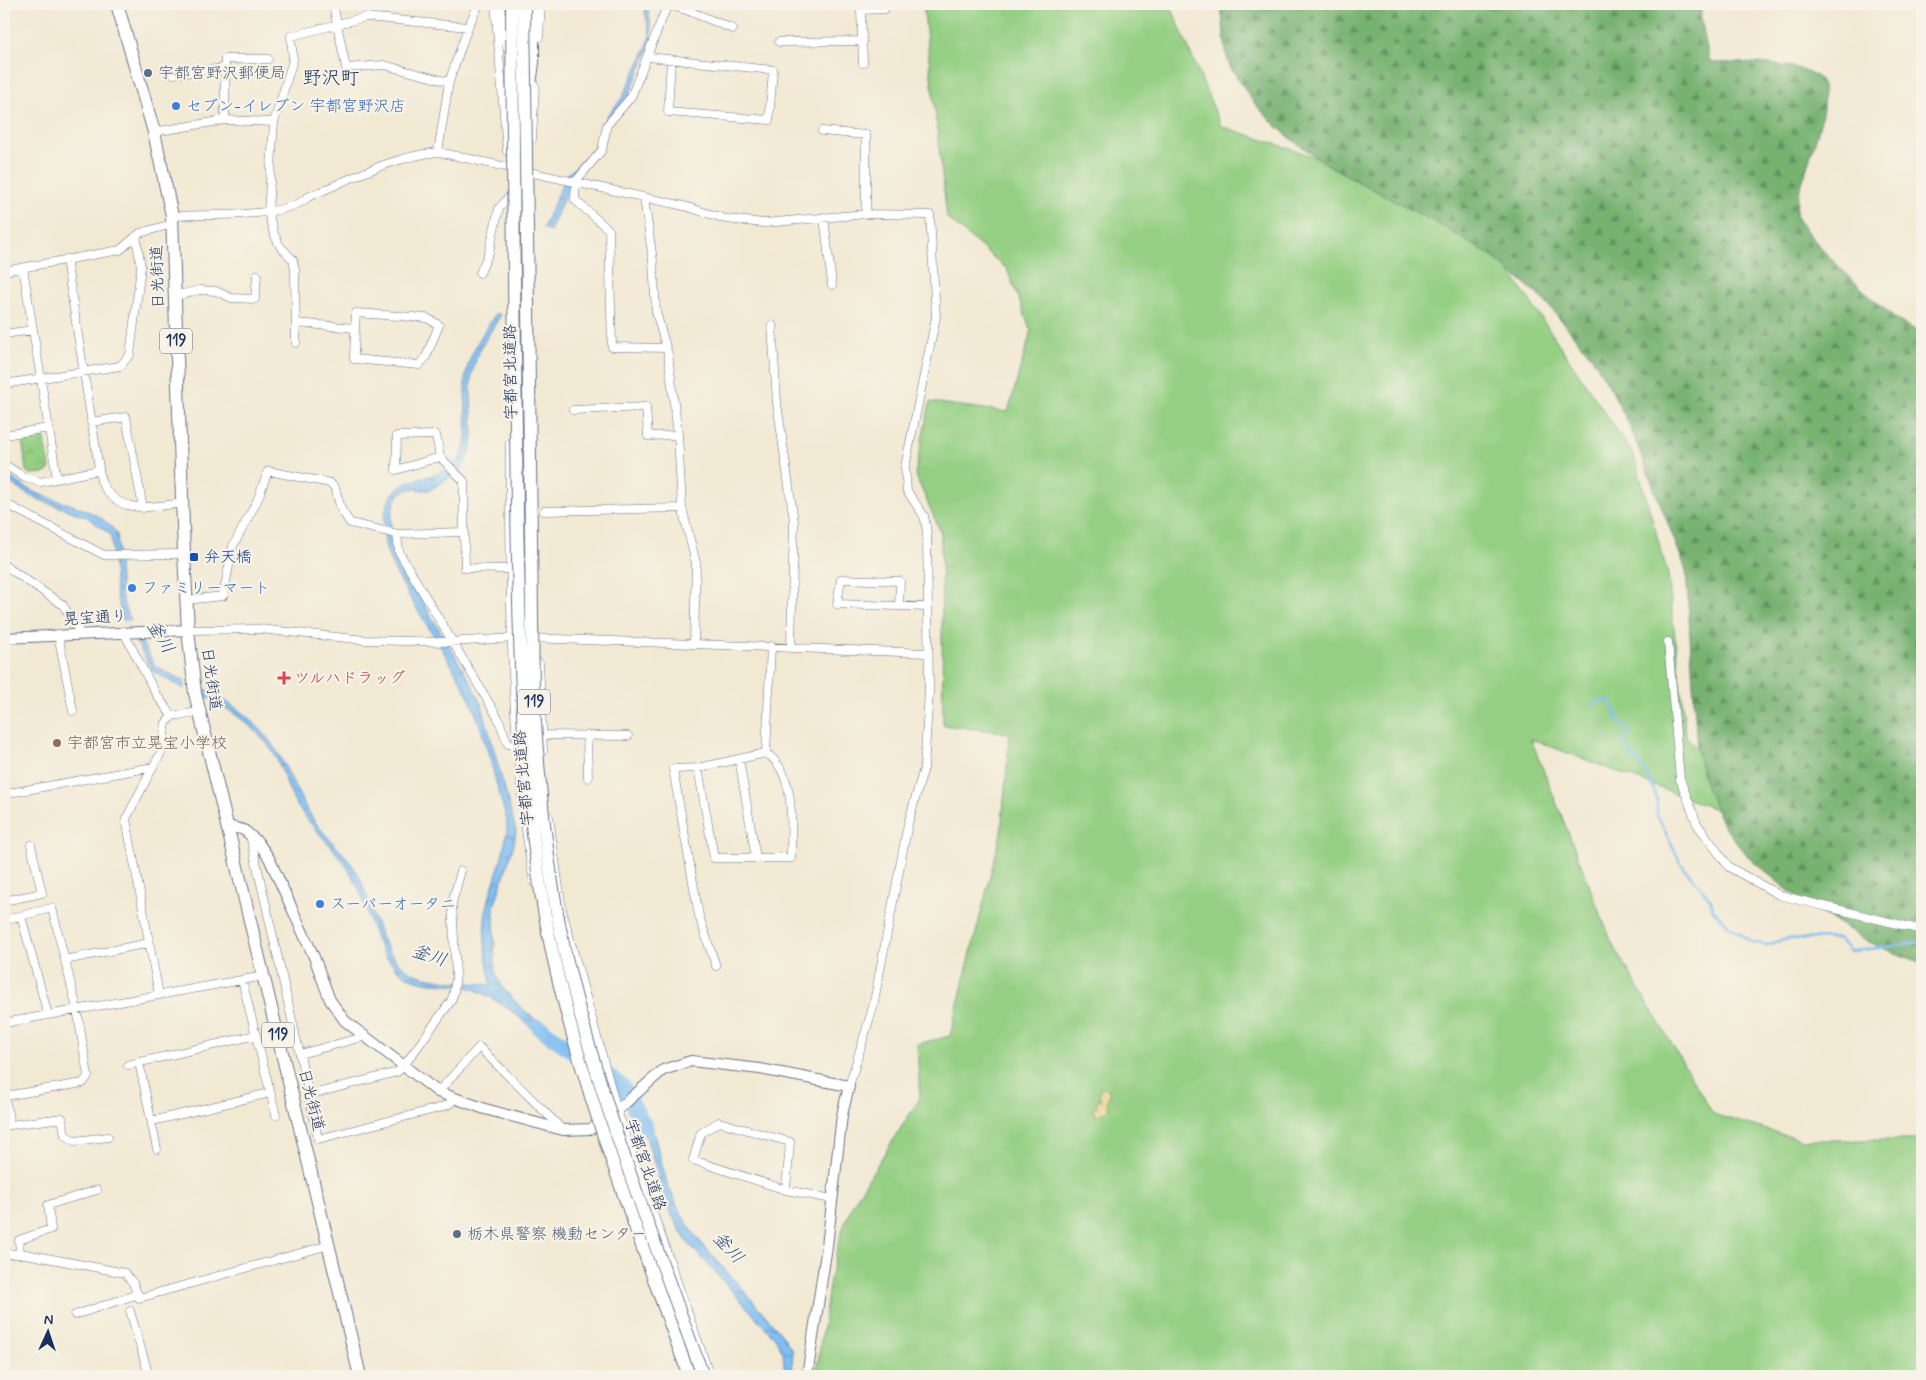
<svg xmlns="http://www.w3.org/2000/svg" width="1926" height="1380" font-family="Mynerve,'Klee One',sans-serif">
	<style>
		.grass { fill: #94cf83; stroke: #587f70 }
		.forest { fill: url(#forest-firs); stroke: #497068 }
		.sand { fill: url(#sand-dots); stroke: #84847e }
		.park { fill: url(#park-crowns); stroke: #587f70 }
		.water { fill: url(#water-ripples); stroke: #4d76a8 }
		.pier { fill: #f2e9d3 }
		.lines { fill: none; stroke-linecap: round; stroke-linejoin: round }
		.stream { stroke: #7fbef3; stroke-width: 2.5 }
		.river { stroke: #7fbef3; stroke-width: 16 }
		.minor-casing { stroke: #667087; stroke-width: 9 }
		.tertiary-casing { stroke: #667087; stroke-width: 12 }
		.trunk-casing { stroke: #667087; stroke-width: 14 }
		.minor { stroke: #fff; stroke-width: 8 }
		.tertiary { stroke: #fff; stroke-width: 10 }
		.trunk { stroke: #fff; stroke-width: 12 }
		.trunk-bridge-casing { stroke: #667087; stroke-width: 14; stroke-linecap: butt }
		.trunk-bridge { stroke: #fff; stroke-width: 12 }
		.service-dot { fill: #5c6f8a; stroke: #f7f3e8; stroke-width: 2 }
		.shop-dot { fill: #3f7fe0; stroke: #f7f3e8; stroke-width: 2 }
		.transit-dot { fill: #1a4fb4; stroke: #f7f3e8; stroke-width: 2 }
		.health-dot { fill: #e0444e; stroke: #f7f3e8; stroke-width: 2 }
		.education-dot { fill: #8d6e63; stroke: #f7f3e8; stroke-width: 2 }
		.labels { text-anchor: middle; dominant-baseline: central; stroke-width: 4.5; stroke-linejoin: round; paint-order: stroke }
		.shield { fill: #f7f3e8; stroke: #5d6a87; stroke-width: 1 }
		.shield-label { font-size: 15px; font-weight: bold; fill: #1b2f5e }
		.service-label { font-size: 16px; fill: #4e5e75; stroke: #f7f3e8; text-anchor: start }
		.shop-label { font-size: 16px; fill: #366cbe; stroke: #f7f3e8; text-anchor: start }
		.street-label { font-size: 16px; fill: #1b2f5e; stroke: #f7f3e8 }
		.transit-label { font-size: 16px; fill: #164399; stroke: #f7f3e8; text-anchor: start }
		.health-label { font-size: 16px; fill: #be3a42; stroke: #f7f3e8; text-anchor: start }
		.education-label { font-size: 16px; fill: #785e54; stroke: #f7f3e8; text-anchor: start }
		.water-label { font-size: 18px; font-style: italic; fill: #345383; stroke: #f7f3e8 }
		.quarter-label { font-size: 19px; fill: #1b2f5e; stroke: #f7f3e8 }
	</style>
	<defs>
		<pattern id="forest-firs" width="22" height="20" patternUnits="userSpaceOnUse" patternTransform="scale(1.25)"><rect width="22" height="20" fill="#77b271"/><path d="M5 1l3.5 6h-7zM16 11l3.5 6h-7z" fill="#619160"/></pattern>
		<pattern id="sand-dots" width="8" height="8" patternUnits="userSpaceOnUse" patternTransform="scale(1.25)"><rect width="8" height="8" fill="#eeda9e"/><path d="M2 2h.1M6 6h.1" fill="none" stroke="#ccbb8a" stroke-width="1.8" stroke-linecap="round"/></pattern>
		<pattern id="park-crowns" width="20" height="18" patternUnits="userSpaceOnUse" patternTransform="scale(1.25)"><rect width="20" height="18" fill="#94cf83"/><path d="M2 6a3 3 0 1 1 6 0M12 15a3 3 0 1 1 6 0" fill="none" stroke="#7fb274"/></pattern>
		<pattern id="water-ripples" width="26" height="14" patternUnits="userSpaceOnUse" patternTransform="scale(1.25)"><rect width="26" height="14" fill="#7fbef3"/><path d="M2 4q2-2 4 0t4 0M15 11q2-2 4 0t4 0" fill="none" stroke="#679bc8"/></pattern>
	</defs>
	<rect width="100%" height="100%" fill="#f7f3e8"/>
	<filter id="ink" filterUnits="userSpaceOnUse"><feTurbulence type="fractalNoise" baseFrequency=".02" numOctaves="2"/><feDisplacementMap in="SourceGraphic" scale="10" xChannelSelector="R" yChannelSelector="G"/><feConvolveMatrix kernelMatrix="1 2 1 2 8 2 1 2 1" color-interpolation-filters="sRGB"/></filter>
	<filter id="wash" filterUnits="userSpaceOnUse"><feTurbulence type="fractalNoise" baseFrequency=".0096" numOctaves="4" result="noise"/><feDisplacementMap in="SourceGraphic" scale="20" xChannelSelector="R" yChannelSelector="G"/><feGaussianBlur stdDeviation="1.12" result="paint"/><feColorMatrix in="noise" values="0 0 0 0 0 0 0 0 0 0 0 0 0 0 0 0 0 1.4 0 .05"/><feComposite in="paint" operator="in"/></filter>
	<g filter="url(#wash)">
		<rect width="100%" height="100%" fill="#f2e9d3"/>
		<path class="grass" d="M923,4H1170L1221,126L1466,206L1634,456L1668,574L1686,736L1770,830L1531,739L1612,943L1713,1114L1801,1140H1922V1376H816L830,1279L841,1233L853,1203L920,1098L917,1044L950,1036L1001,833L1010,733L943,725L941,533L915,474L930,402L1008,412L1031,331L1007,269L947,218Z"/>
		<path class="forest" d="M1221,4H1701V18L1709,59L1713,63C1734,63 1818,59 1823,86C1827,112 1815,140 1808,164C1804,179 1796,196 1796,212C1796,230 1883,310 1902,323C1908,327 1916,330 1922,333V963L1874,945L1800,900L1751,860L1723,825L1706,787L1697,750L1686,570L1631,429L1611,389L1591,356L1542,298L1490,255L1436,223L1331,167L1295,142L1275,125L1254,103L1230,67L1226,54Z"/>
		<path class="sand" d="M1101,1088L1109,1089V1097L1107,1100L1109,1109L1105,1113L1095,1115L1093,1108L1097,1106V1101L1101,1100L1099,1095Z"/>
		<path class="park" d="M39,436L45,439L50,468L46,473L30,474L26,471L22,438Z"/>
		<path class="water" d="M643,4H647L652,32L650,46L629,96L609,118L599,146L568,188L550,231L543,228L566,176L596,147L607,116L622,98L647,47L650,33Z
			M496,313L501,315C488,335 473,357 471,381C469,409 480,440 464,465C457,475 440,483 430,490C423,491 416,488 410,489C386,493 390,536 393,553L472,684L482,706L516,831L514,844L494,907L495,971L503,988L521,1008L558,1038L552,1046C527,1024 504,1001 473,989C443,978 417,992 392,964C372,943 369,910 357,885C344,856 319,836 300,810C287,793 284,770 273,752C256,727 229,708 203,695L202,687C233,704 260,723 278,753C292,778 299,799 316,823C330,842 348,855 359,876C373,906 377,948 406,969C426,982 467,982 491,985C487,960 481,933 487,908C493,879 508,850 507,820C495,782 485,733 469,697C452,663 429,629 409,596C402,582 391,567 387,552C383,538 382,514 389,500C403,471 445,483 461,456C472,437 462,396 466,374C470,351 484,332 496,313Z
			M4,473C14,479 23,487 34,492C61,504 99,507 117,534L121,595L127,614L155,666L184,681V689L153,671L122,617L116,594L111,535L87,517L32,497L4,479Z
			M642,1107L655,1138L667,1183L681,1214L697,1238L781,1333L792,1350L793,1376H785L783,1352L775,1338L687,1242L667,1207L646,1136L635,1112Z"/>
		<path class="pier" d="M124,621H133L144,641H134Z"/>
		<g class="lines">
			<path class="stream" d="M1593,704L1603,700L1611,703L1618,719L1629,734L1623,743L1647,774L1657,798V815L1681,864L1711,900L1713,910L1729,926L1752,942L1766,945L1786,939L1838,938L1850,951C1876,950 1897,944 1922,942"/>
			<path class="river" d="M539,1027L623,1087L646,1129"/>
		</g>
	</g>
	<g filter="url(#ink)">
		<g class="lines">
			<g class="minor-casing">
				<path id="minor" d="M333,4L346,68L384,65L449,82
					M495,4L507,151
					M689,11L733,29
					M539,37L541,4
					M779,42L863,41
					M648,57L773,70L769,120L668,112L671,60
					M863,63L861,10L885,9L887,4
					M173,74L225,68
					M225,120V59H268
					M822,131L866,135V214
					M154,132L225,120L274,122
					M532,139L535,86
					M438,152L449,82L468,27L479,4
					M644,198L653,261L656,312L668,354L678,435L682,508L696,563L694,644L927,653
					M172,216C205,214 285,219 308,197C351,179 391,157 438,152L684,206L726,219L764,223L866,214L930,215L936,317L905,467L907,491L924,516L927,532L929,692L924,768L908,824L873,1007L849,1086
					M824,217L832,285
					M66,259L101,481C117,516 150,507 182,503
					M23,268L57,479
					M4,271L120,250L140,233L172,224
					M480,273L489,252L499,208L509,197
					M175,296L199,290L216,291L231,298L255,299L257,275
					M296,323L355,328L354,359L419,365L426,357L439,325L427,318L356,313L355,328
					M772,325L777,403L794,521L791,647
					M4,334L33,330
					M296,343L295,270L293,260L280,246L274,234L268,212L274,122L293,60L291,36L366,17L468,27
					M666,348L612,347L609,230L575,200L576,181L602,150L607,125L631,97L665,11L671,5L689,11L692,4
					M4,384L120,366L130,355L141,267L136,236
					M573,410L646,407L648,436L678,435
					M91,422L126,417L143,508
					M4,435L49,428
					M510,443C510,589 509,738 534,883
					M440,457L396,470L397,436L436,435L440,457L464,481V532L397,534L399,552L498,718L508,744H517
					M4,464L25,478L41,482L99,470
					M4,503L104,555L184,554
					M544,511L682,508
					M464,532L465,568L505,569
					M4,565L63,605L80,633
					M186,600L223,596L233,546L257,501L268,471L330,483L335,488L341,509L350,523L397,534
					M899,606L900,581L841,579L837,604L927,607
					M188,630L260,629L365,640L449,642L515,638
					M123,631L156,694L172,716L199,712
					M58,634L73,711
					M529,638L694,644
					M1668,642L1680,779L1697,824L1729,867L1779,895L1922,930
					M539,663L543,751
					M542,735L628,736
					M587,735L588,778
					M739,759L756,858
					M153,767L161,753L166,723L172,716
					M698,768L714,858H791C791,826 797,773 766,753
					M4,794L153,767L126,819L159,995
					M549,817L562,910L617,1110L710,1376
					M250,835L309,1095
					M4,901L42,893L31,845
					M21,916L48,1015
					M4,920L52,908L77,1009L88,1076L83,1083L5,1096
					M65,960L149,943
					M716,966L699,916L673,769L698,768L766,753L771,646
					M242,980L276,1115
					M4,1023L264,976
					M300,1054L363,1037
					M139,1062L157,1149
					M128,1065L256,1035
					M4,1092L10,1125L4,1126
					M438,1092L479,1047L562,1129
					M455,1099L448,1105L439,1108L318,1139L309,1095L397,1072L403,1067L451,1001L454,992L456,975L452,903L461,871
					M152,1121L270,1093
					M10,1125L62,1118L65,1135L75,1141L108,1137
					M786,1190L790,1142L719,1122L701,1133L693,1160L786,1190L832,1199
					M4,1254H26L125,1273L133,1283L139,1298L329,1245
					M20,1254L19,1240L51,1229L48,1205L97,1190
					M130,1311L149,1376
					M75,1315L138,1294"/>
			</g>
			<g class="tertiary-casing">
				<path id="tertiary" d="M4,638L188,630
					M228,826L244,830L258,842L269,858L314,957L330,1000L345,1021L438,1092L485,1109L563,1130L591,1129L622,1106L663,1070L691,1061L760,1069L849,1086L842,1115L827,1246L807,1376"/>
			</g>
			<g class="trunk-casing">
				<path id="trunk" d="M117,4L154,132L172,216L184,554L188,630L195,693L360,1376
					M501,4L509,47
					M529,91L533,63V4"/>
			</g>
			<use href="#minor" class="minor"/>
			<use href="#tertiary" class="tertiary"/>
			<use href="#trunk" class="trunk"/>
			<g class="trunk-bridge-casing">
				<path id="trunk-bridge" d="M512,4C513,172 514,341 517,509C520,659 521,809 553,956C585,1100 640,1238 689,1376
					M524,4L533,690C538,778 546,866 565,953C598,1098 653,1237 703,1376"/>
			</g>
			<use href="#trunk-bridge" class="trunk-bridge"/>
		</g>
	</g>
	<g class="service-dot">
		<circle cx="148" cy="73" r="5"/>
		<circle cx="457" cy="1234" r="5"/>
	</g>
	<g class="shop-dot">
		<circle cx="176" cy="106" r="5"/>
		<circle cx="132" cy="588" r="5"/>
		<circle cx="320" cy="904" r="5"/>
	</g>
	<rect class="transit-dot" x="189" y="552" width="10" height="10" rx="2.5"/>
	<path class="health-dot" d="M281.5 670.5h5v5h5v5h-5v5h-5v-5h-5v-5h5z"/>
	<circle class="education-dot" cx="57" cy="743" r="5"/>
	<g class="labels">
		<g class="shield">
			<rect x="160" y="328.5" width="32" height="25" rx="4"/>
			<rect x="518" y="689.5" width="32" height="25" rx="4"/>
			<rect x="262" y="1022.5" width="32" height="25" rx="4"/>
		</g>
		<g class="shield-label">
			<text x="176" y="341">119</text>
			<text x="534" y="702">119</text>
			<text x="278" y="1035">119</text>
		</g>
		<g class="service-label">
			<text x="158" y="73">宇都宮野沢郵便局</text>
			<text x="467" y="1234">栃木県警察 機動センター</text>
		</g>
		<g class="shop-label">
			<text x="186" y="106">セブン-イレブン 宇都宮野沢店</text>
			<text x="142" y="588">ファミリーマート</text>
			<text x="330" y="904">スーパーオータニ</text>
		</g>
		<g class="street-label">
			<text transform="translate(158 277) rotate(-92)">日光街道</text>
			<text transform="translate(511 372) rotate(-91)">宇都宮北道路</text>
			<text transform="translate(95 618) rotate(-3)">晃宝通り</text>
			<text transform="translate(211 679) rotate(82)">日光街道</text>
			<text transform="translate(524 778) rotate(-95)">宇都宮北道路</text>
			<text transform="translate(311 1100) rotate(76)">日光街道</text>
			<text transform="translate(645 1165) rotate(71)">宇都宮北道路</text>
		</g>
		<g class="transit-label">
			<text x="204" y="557">弁天橋</text>
		</g>
		<g class="health-label">
			<text x="294" y="678">ツルハドラッグ</text>
		</g>
		<g class="education-label">
			<text x="67" y="743">宇都宮市立晃宝小学校</text>
		</g>
		<g class="water-label">
			<text transform="translate(160 637) rotate(59)">釜川</text>
			<text transform="translate(429 956) rotate(18)">釜川</text>
			<text transform="translate(728 1248) rotate(47)">釜川</text>
		</g>
		<g class="quarter-label">
			<text x="331" y="78">野沢町</text>
		</g>
	</g>
	<rect width="1926" height="1380" fill="none" stroke="#f7f3e8" stroke-width="20"/>
	<g transform="translate(48 1332) rotate(3)" stroke="#f7f3e8" stroke-width="4" paint-order="stroke">
	<path d="M0-4L9 19L0 12L-9 19Z" fill="#1b2f5e"/>
	<text y="-8" font-size="14" font-weight="bold" text-anchor="middle" fill="#1b2f5e">N</text>
	</g>
</svg>
